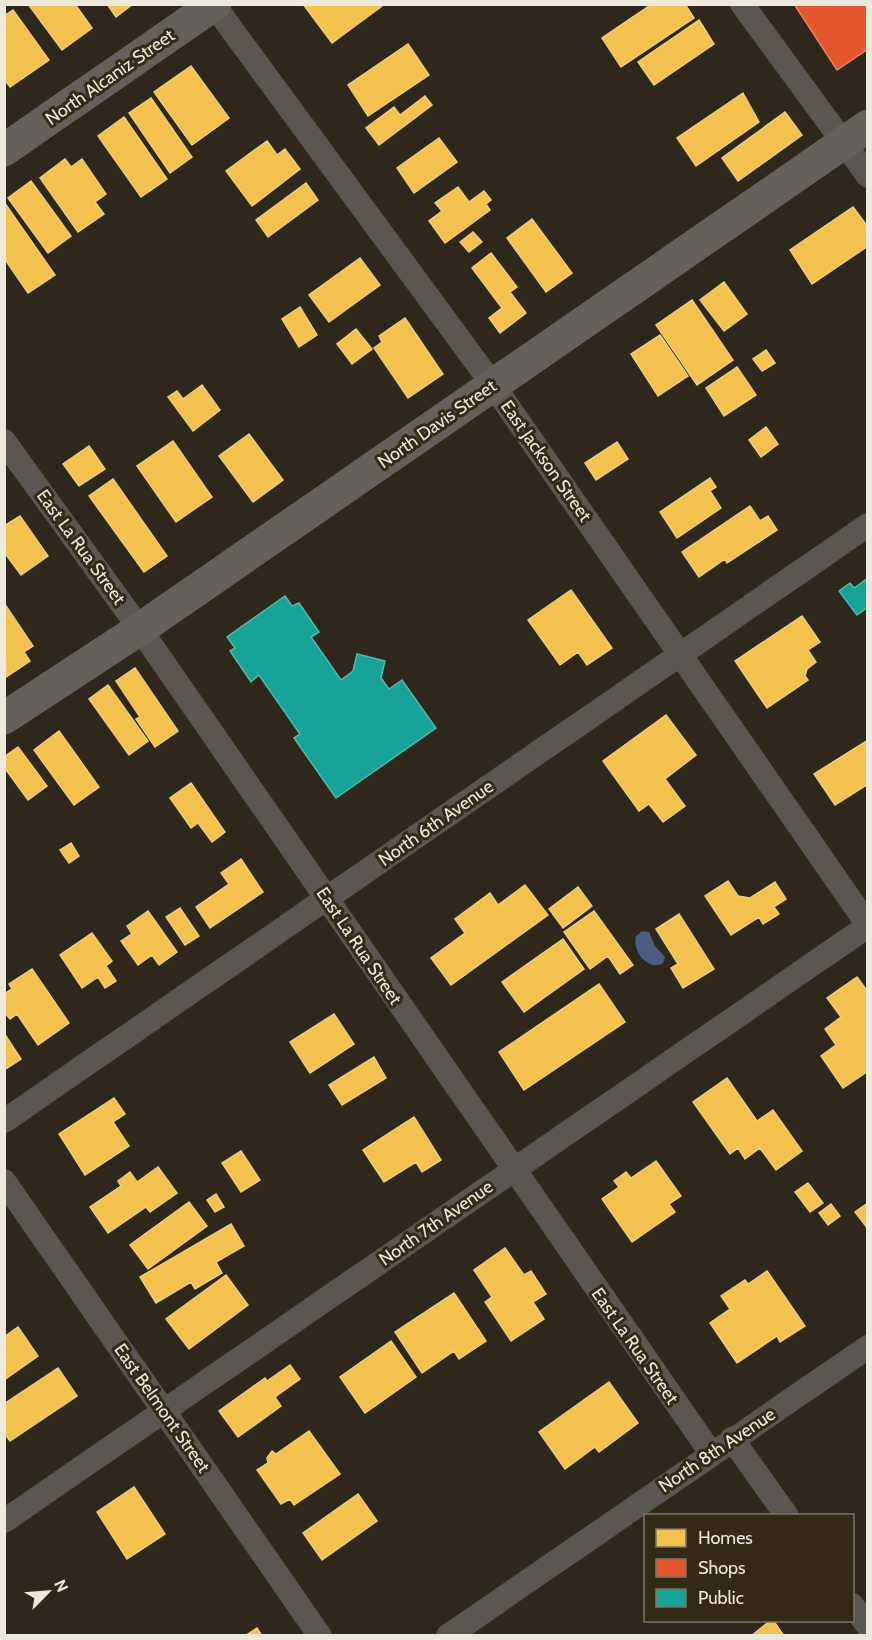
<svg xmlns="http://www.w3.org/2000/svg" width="872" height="1640" font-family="Cabin,sans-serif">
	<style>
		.water { fill: #495e82 }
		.homes { fill: #f2c14e; stroke: #f0cd79; stroke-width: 1.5 }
		.shops { fill: #e4572e; stroke: #e78262; stroke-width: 1.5 }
		.public { fill: #17a398; stroke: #57b8ac; stroke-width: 1.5 }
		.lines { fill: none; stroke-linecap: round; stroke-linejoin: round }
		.minor { stroke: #5a5652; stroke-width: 24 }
		.secondary { stroke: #64605c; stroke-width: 33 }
		.labels { text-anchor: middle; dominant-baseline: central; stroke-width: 6; stroke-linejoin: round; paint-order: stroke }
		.street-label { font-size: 18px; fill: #ede8dc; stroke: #332a16 }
	</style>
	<rect width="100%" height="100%" fill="#2d271c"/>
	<path class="water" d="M642,931L649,932L655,946L665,957L663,963C648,972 632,951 636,936Z"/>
	<path class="homes" d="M28,4H75L92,28L62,50Z
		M107,4H133L116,17Z
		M303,4H381L382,6L332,43Z
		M652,4H685L694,18L621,67L602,38Z
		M13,10L49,60L10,87L4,79V16Z
		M699,20L714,44L654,85L638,62Z
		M408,44L429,75L368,116L348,85Z
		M191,66L229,118L192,145L154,92Z
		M743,93L759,122L696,166L677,138Z
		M425,96L432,105L379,145L366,128L394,107L400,115Z
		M151,98L192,157L170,173L129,113Z
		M785,112L802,135L738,181L722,158Z
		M124,117L167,179L141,197L98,136Z
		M439,138L457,162L414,193L397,168Z
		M267,141L277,155L285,149L300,169L252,206L226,171Z
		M65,159L71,167L82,159L106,194L95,202L104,214L78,232L40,178Z
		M31,181L71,236L48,253L8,198Z
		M306,183L318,200L268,237L256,220Z
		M458,187L469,202L484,191L491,200L486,204L490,210L445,243L429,221L442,211L435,203Z
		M4,202L55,275L28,293L4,258Z
		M853,207L868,227V246L812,284L790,250Z
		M532,219L572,273L546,292L507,238Z
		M473,232L482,242L469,252L460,242Z
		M491,253L517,287L510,292L526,313L500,333L489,318L502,308L472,268Z
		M360,258L380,285L329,322L309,295Z
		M724,282L747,314L724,331L700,300Z
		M692,300L733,360L697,385L656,325Z
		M300,307L317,335L299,347L282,319Z
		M405,318L443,374L408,398L374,348L382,342L379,336Z
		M356,329L372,349L352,364L337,344Z
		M660,335L688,376L658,396L631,354Z
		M766,350L775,363L762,371L753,359Z
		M737,367L756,395L724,416L706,388Z
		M202,385L220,410L193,431L168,397L177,391L183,399Z
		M766,427L778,444L761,457L749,440Z
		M249,434L283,480L253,502L219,456Z
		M173,441L212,497L176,522L137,466Z
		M617,442L628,459L596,480L585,463Z
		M89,446L105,469L79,486L63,464Z
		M710,478L716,487L710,491L721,508L677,538L660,512Z
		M113,479L167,556L144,572L89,496Z
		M750,506L760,521L768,516L777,530L727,563L725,559L699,577L682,552Z
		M20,516L48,556L21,575L4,552V526Z
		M571,590L612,648L587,665L578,652L560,665L528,620Z
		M4,603L33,646L24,652L30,661L6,677Z
		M802,616L820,642L808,650L816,662L807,669L805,676L808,680L767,708L735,661Z
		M135,668L178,731L155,747L136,719L140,717L116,681Z
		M108,685L148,741L129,755L89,699Z
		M666,715L696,755L665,779L685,806L663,822L649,804L639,811L603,761Z
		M59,731L99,787L74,805L34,750Z
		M868,740V784L835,805L814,774Z
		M18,747L47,786L28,800L4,767V757Z
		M191,783L225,832L212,842L198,823L191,828L170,798Z
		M71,843L79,856L69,863L60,850Z
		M241,859L263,892L210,928L196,907L229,884L221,873Z
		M728,881L738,896L750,898L775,882L786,899L774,907L779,914L763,924L759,917L731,935L705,896Z
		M525,885L548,915L451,985L431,958L465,933L455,919L490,893L498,905Z
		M578,887L592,906L563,928L549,909Z
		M180,908L199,936L185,945L166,917Z
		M148,911L177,952L159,965L152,955L138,965L121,941L132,934L127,926Z
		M594,911L633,965L620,974L608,956L590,969L564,932Z
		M679,914L714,969L683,988L671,968L678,964L656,929Z
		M92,933L112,961L106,966L116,981L105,988L98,977L82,988L60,955Z
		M563,939L584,969L524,1012L502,982Z
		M32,969L69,1023L38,1045L17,1014L10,1019L4,1012V994L12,989L9,984Z
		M857,977L868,992V1071L843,1088L821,1056L836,1045L825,1029L841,1017L827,998Z
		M599,984L625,1022L524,1090L499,1052Z
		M334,1014L354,1044L310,1073L290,1042Z
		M4,1033L21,1059L4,1070Z
		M374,1057L386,1078L342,1105L329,1085Z
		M727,1078L757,1121L773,1110L802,1151L776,1170L760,1148L745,1159L738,1148L730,1154L693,1102Z
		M114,1098L125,1114L113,1122L129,1146L85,1175L59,1134Z
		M414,1117L441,1160L422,1172L416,1162L384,1182L363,1150Z
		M241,1151L260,1180L241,1192L222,1163Z
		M656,1161L681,1196L669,1204L675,1212L632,1242L602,1199L619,1187L614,1181L626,1172L631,1178Z
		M158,1167L177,1193L150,1212L146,1207L108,1233L90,1207L121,1186L118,1181L130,1172L137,1182Z
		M808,1183L823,1203L810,1212L795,1192Z
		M216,1194L224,1207L215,1212L207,1200Z
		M189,1202L207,1226L148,1269L130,1245Z
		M868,1203V1229L855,1212Z
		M831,1204L840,1216L828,1225L819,1213Z
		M231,1224L244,1246L216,1262L222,1273L195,1289L191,1282L156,1303L140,1277Z
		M505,1248L524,1275L531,1271L546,1294L533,1302L544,1319L511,1341L485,1302L492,1297L474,1270Z
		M767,1271L805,1326L780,1342L777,1336L737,1363L710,1323L730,1309L721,1296L745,1280L748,1284Z
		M226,1275L248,1305L189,1349L166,1319Z
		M454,1293L486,1341L459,1359L454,1351L422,1373L395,1332Z
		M18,1327L38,1356L4,1380V1337Z
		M391,1341L416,1377L365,1413L340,1377Z
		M290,1365L300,1379L275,1397L281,1406L238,1437L219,1411L265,1378L267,1381Z
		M58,1368L77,1396L10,1441L4,1433V1404Z
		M609,1382L638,1423L599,1452L595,1447L565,1469L539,1432Z
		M309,1431L340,1474L294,1505L290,1499L281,1504L257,1470L268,1463L267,1458L272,1451L276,1454Z
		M134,1487L165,1534L127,1559L97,1512Z
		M358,1494L377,1521L322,1560L303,1533Z
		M773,1620L784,1636H751L771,1620Z
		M257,1628L262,1636H245Z"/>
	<path class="shops" d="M794,4H868V49L837,70Z"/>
	<path class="public" d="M868,578V607L857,615L839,591L850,583L854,588Z
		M285,596L292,606L299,603L319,632L311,637L341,680L353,671L357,654L385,661L381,678L389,689L402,680L436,728L336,798L294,738L300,734L259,675L251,682L230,651L235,648L227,637Z"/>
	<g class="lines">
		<path class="minor" d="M213,4L493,385L868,925
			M742,4L868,176
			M4,441L140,629L711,1453
			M4,1121L868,525
			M4,1181L320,1636
			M732,1439L787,1516
			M4,1521L868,926
			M852,1605L868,1626
			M448,1636L868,1347"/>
		<path class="secondary" d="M4,150L215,4
			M4,718L140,629L868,126"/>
	</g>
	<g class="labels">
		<g class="street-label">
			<text transform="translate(110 77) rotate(-35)">North Alcaniz Street</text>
			<text transform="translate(437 424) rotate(-35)">North Davis Street</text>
			<text transform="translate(546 461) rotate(55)">East Jackson Street</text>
			<text transform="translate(81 547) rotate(54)">East La Rua Street</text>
			<text transform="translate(436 823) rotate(-35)">North 6th Avenue</text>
			<text transform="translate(359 946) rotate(56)">East La Rua Street</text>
			<text transform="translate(436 1223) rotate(-35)">North 7th Avenue</text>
			<text transform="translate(635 1346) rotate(55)">East La Rua Street</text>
			<text transform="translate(162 1408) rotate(55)">East Belmont Street</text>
			<text transform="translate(717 1450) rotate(-34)">North 8th Avenue</text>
		</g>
	</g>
	<rect width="872" height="1640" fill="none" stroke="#ede8dc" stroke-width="12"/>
	<rect x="644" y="1514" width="210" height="108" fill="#332a16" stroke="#7d7665" stroke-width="1.5"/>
	<rect x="656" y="1529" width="30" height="18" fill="#f2c14e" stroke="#7d7665" stroke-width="1.5"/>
	<text x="698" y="1544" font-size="18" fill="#ede8dc">Homes</text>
	<rect x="656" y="1559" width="30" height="18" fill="#e4572e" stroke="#7d7665" stroke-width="1.5"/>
	<text x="698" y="1574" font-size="18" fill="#ede8dc">Shops</text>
	<rect x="656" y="1589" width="30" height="18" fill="#17a398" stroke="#7d7665" stroke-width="1.5"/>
	<text x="698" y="1604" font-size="18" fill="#ede8dc">Public</text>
	<g transform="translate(48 1592) rotate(65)" stroke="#332a16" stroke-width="4.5" paint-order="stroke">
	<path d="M0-4.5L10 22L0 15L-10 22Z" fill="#ede8dc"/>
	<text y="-9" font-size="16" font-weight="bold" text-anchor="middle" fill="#ede8dc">N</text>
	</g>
</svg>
